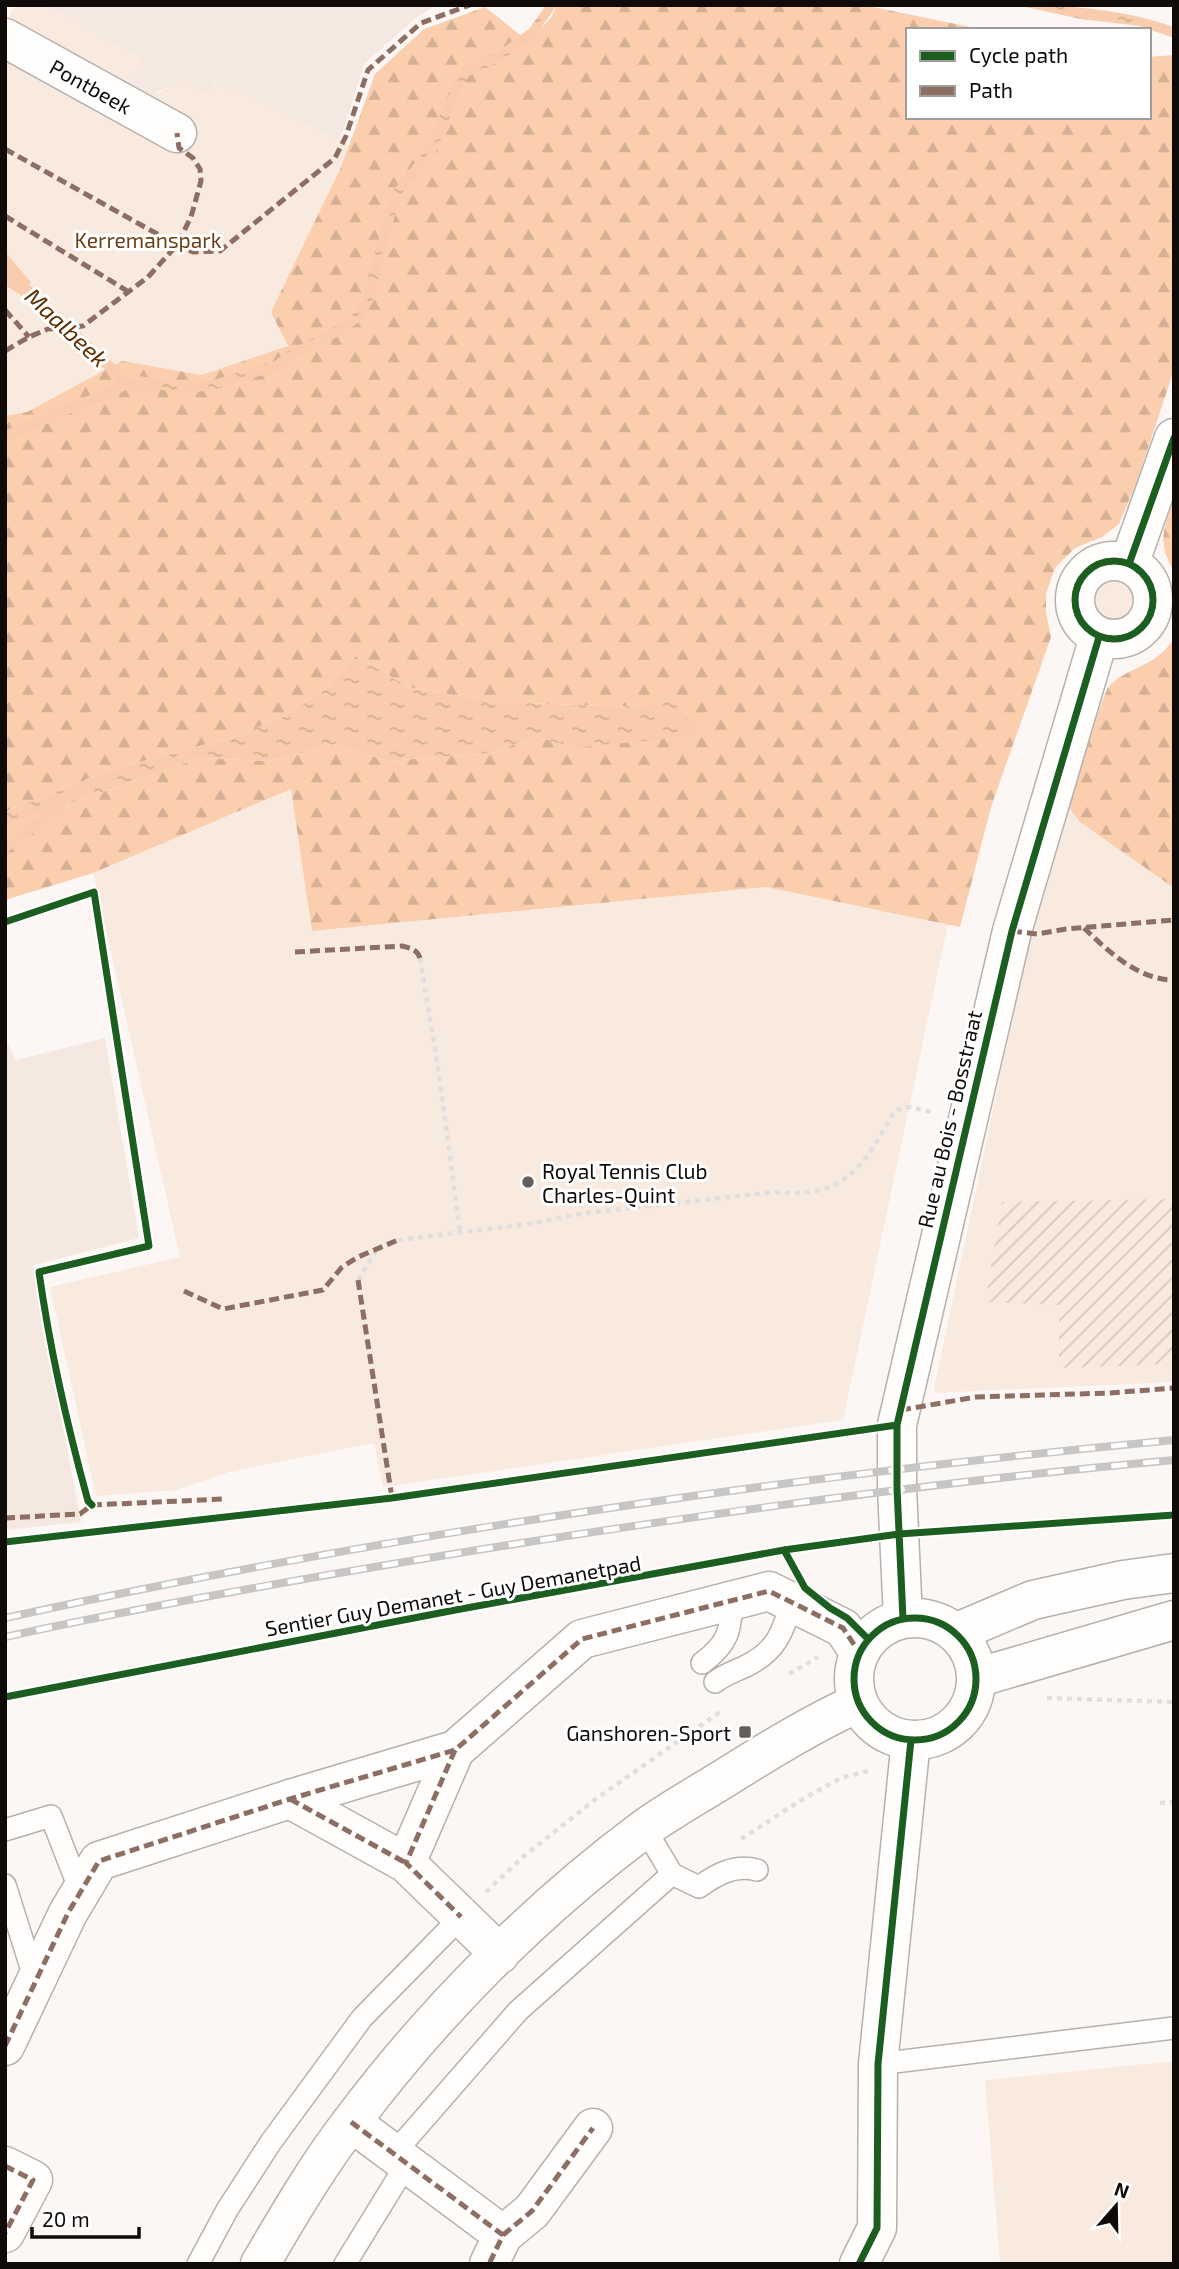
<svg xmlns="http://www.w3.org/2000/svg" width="1179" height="2269" font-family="'Exo 2',sans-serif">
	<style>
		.built { fill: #f4e8e0 }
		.green { fill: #f9eadf }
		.forest { fill: url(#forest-firs) }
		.garden { fill: url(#garden-furrows) }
		.water { fill: url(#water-ripples) }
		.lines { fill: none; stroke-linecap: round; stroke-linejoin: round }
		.stream { stroke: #f8ccac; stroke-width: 10 }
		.lane-casing { stroke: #b5b1ae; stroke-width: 24 }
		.street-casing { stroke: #b5b1ae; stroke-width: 41 }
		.path { stroke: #e0dede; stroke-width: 4.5; stroke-dasharray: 5 5; stroke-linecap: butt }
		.lane { stroke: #fffefd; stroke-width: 21 }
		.street { stroke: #fffefd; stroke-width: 38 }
		.rail-casing { stroke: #c7c6c4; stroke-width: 8 }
		.rail { stroke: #fff; stroke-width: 5; stroke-dasharray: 16; stroke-linecap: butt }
		.quiet { stroke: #8d6e63; stroke-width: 5; stroke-dasharray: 10 5; stroke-linecap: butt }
		.cycleway-casing { stroke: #fff; stroke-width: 11 }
		.cycleway { stroke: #1b5e20; stroke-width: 7 }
		.poi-dot { fill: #635e5b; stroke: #fff; stroke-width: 2.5 }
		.labels { text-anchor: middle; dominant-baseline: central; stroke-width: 6; stroke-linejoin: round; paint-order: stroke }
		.street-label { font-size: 21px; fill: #100b08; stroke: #fff }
		.park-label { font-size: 21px; fill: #6e3d13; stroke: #fff }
		.poi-label { font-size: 21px; fill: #100b08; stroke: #fff; text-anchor: start }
		.water-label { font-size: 23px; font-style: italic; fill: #5e2e00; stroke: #fff }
	</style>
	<defs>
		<pattern id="forest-firs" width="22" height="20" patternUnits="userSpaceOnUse" patternTransform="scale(1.75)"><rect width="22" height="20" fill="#fbceae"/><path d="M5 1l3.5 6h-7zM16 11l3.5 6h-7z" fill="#d6b094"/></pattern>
		<pattern id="garden-furrows" width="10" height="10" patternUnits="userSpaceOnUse" patternTransform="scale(1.75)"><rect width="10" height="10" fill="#f9eadf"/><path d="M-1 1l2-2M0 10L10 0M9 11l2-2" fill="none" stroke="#d4c7be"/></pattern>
		<pattern id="water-ripples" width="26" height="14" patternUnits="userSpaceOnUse" patternTransform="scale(1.75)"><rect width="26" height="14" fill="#f8ccac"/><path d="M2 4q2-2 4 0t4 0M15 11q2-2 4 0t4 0" fill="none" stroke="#d4ae92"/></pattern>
	</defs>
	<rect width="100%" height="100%" fill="#fcf7f4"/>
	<path class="built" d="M45,5H437L417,17L364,64L340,141L216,82L209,96L170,86L151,95L128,87L142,59Z
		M5,1038L16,1060L105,1038L139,1238L33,1265L81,1522L5,1530Z"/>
	<path class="green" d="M15,5H45L143,59L128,87C150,97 163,98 176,76L209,95L217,81L367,154L279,363L5,436V19L7,20Z
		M1091 602a23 23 0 1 1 46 0a23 23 0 1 1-46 0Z
		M1174,638V1382L933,1393L1041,883L1101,701C1120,663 1153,673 1174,638Z
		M291,789L313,931L766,887L948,924L843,1420L383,1487L374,1443L229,1472L176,1490L96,1496L50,1287L180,1257L93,873Z
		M1174,2061V2264H1000L985,2080Z"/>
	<path class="forest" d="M557,5H863L985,30H908V117H1149V57L1174,55V370L1136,484L1119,524L1102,537L1075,548L1055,568L1046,594V612L1051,637L991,807L960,927L766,887L312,931L291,789L93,873L5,900V826L200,758L268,761L336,744L387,761L492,753L535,736L574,748L671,700L637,707L494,702L408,687L356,656L324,690L283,717L233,737L107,771L5,812V416L27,412L122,361L202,375L288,346L271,312L342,165L375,74L424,29L485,7L528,41L551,18Z
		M1174,499V572C1157,541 1163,531 1174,499Z
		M1174,638V888L1080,822L1066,803L1107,689C1126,665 1155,670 1174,638Z"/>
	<path class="garden" d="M1174,1199V1364L1059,1368V1305L985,1302L1002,1202Z"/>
	<path class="water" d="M546,5H557L535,37L499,62L469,76L461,89L436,152L425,162L400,196L372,302L362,320L337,337L289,361L280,370L213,390L187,393L171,392L131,382L141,376L168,382L211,381L275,361L285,353L342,323L353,314L362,299L392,192L428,146L452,85L466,67L496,53L529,29Z
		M1016,5C1069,5 1123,9 1174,27V38L1140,26L1081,19Z
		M5,252L31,282L22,296L5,285Z
		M356,656L408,687L494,702L637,707L671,700L703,735L574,748L535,736L492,753L387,761L336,744L268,761L200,758L5,826V812L107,771L233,737L283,717L324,690Z"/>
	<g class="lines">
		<path class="stream" d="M5,269L128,384
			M5,436L128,384L156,387
			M5,848L61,806"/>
		<g class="lane-casing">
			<path id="lane" d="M702,1663C728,1644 731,1631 732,1599
				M715,1682C724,1675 733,1672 744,1667C776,1652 782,1634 792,1602
				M5,1830L51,1816L81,1893
				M672,1874L699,1887C717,1874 735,1864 757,1870
				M5,1885L35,1980
				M878,2064L1174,2028
				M198,2264L227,2210L271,2142L362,2018L461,1917
				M345,2264L401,2173L402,2144L518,2011L672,1874L645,1829"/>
		</g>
		<g class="street-casing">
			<path id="street" d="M5,38L177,133
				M1075 600a39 39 0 1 1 78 0a39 39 0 1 1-78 0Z
				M1129,564L1174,438
				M854 1679a61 61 0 1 1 122 0a61 61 0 1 1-122 0Z
				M903,1619L897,1488V1425L1012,931L1099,637
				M955,1633L1033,1600L1123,1580L1174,1573
				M976,1678L1174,1620
				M455,1750L406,1863L500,1954
				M290,1799L406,1863
				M5,2046L68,1913L99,1861L290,1799L455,1750L582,1639L769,1591L843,1628L859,1652
				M351,2122L503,2235L489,2264
				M5,2166L33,2180L5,2233
				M503,2235L532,2211L593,2128
				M260,2264C289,2215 317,2166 352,2121C433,2013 535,1910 644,1829C667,1812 694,1797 720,1781C765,1753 809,1725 858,1703
				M859,2264L877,2228L878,2064L911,1740"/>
		</g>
		<path class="path" d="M420,958L439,1074L460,1232
			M398,1240L529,1224L585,1213L775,1192C847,1199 863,1166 895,1110L910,1107L931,1112
			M358,1280L376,1251
			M770,1553L861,1540
			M789,1674L818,1657
			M5,1697L450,1611L706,1566
			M1047,1698L1174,1702
			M1160,1803L1174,1802
			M741,1839L803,1799L841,1778L871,1770
			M486,1892L524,1856L597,1798L720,1712"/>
		<use href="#lane" class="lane"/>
		<use href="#street" class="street"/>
		<g class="rail-casing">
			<path id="rail" d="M5,1618C390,1534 782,1477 1174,1440
				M5,1637C166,1602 328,1574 490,1548C717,1512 945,1481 1174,1460"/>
		</g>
		<use href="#rail" class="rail"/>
		<path class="quiet" d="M5,149L177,245L193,252L220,251L335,158L346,136L368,70L421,23L470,5
			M5,216L129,292
			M5,310L29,337
			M5,351L29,337L48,329L83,326L148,277L177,245L191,217L201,181L200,169L193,158L179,148L177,133
			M1084,928C1108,951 1138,980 1174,980
			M1012,931L1037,934L1066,929L1174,920
			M295,952L402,946C410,948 417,949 420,958
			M358,1280L392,1498
			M184,1291L223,1309L323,1290L342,1267L358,1257L398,1240
			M901,1410L976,1397L1110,1393L1174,1388
			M5,1518L80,1514L92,1505L224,1499
			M455,1750L406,1863L461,1917
			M290,1799L406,1863
			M5,2046L68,1913L99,1861L290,1799L455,1750L582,1639L769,1591L843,1628L859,1652
			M351,2122L503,2235L489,2264
			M5,2166L33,2180L5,2233
			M503,2235L532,2211L593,2128"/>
		<g class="cycleway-casing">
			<path id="cycleway" d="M1075 600a39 39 0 1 1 78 0a39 39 0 1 1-78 0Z
				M1129,564L1174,438
				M5,922L94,892L149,1246L39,1272C50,1350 67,1425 88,1501L92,1505
				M5,1542L392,1498L897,1425
				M784,1550L805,1588L830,1608L847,1618L868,1639
				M854 1679a61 61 0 1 1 122 0a61 61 0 1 1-122 0Z
				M903,1619L897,1488V1425L1012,931L1099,637
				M5,1697L450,1611L784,1550L899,1534L1174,1515
				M859,2264L877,2228L878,2064L911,1740"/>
		</g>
		<use href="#cycleway" class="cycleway"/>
	</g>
	<g class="poi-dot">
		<circle cx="528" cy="1182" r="7"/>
		<rect x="738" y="1725" width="14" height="14" rx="3.5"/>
	</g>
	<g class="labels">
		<g class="street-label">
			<text transform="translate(91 86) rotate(29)">Pontbeek</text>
			<text transform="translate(949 1119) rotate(-77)">Rue au Bois - Bosstraat</text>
			<text transform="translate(453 1595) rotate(-10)">Sentier Guy Demanet - Guy Demanetpad</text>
		</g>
		<g class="park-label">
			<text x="148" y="239">Kerremanspark</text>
		</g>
		<g class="poi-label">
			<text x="542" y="1170">Royal Tennis Club<tspan x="542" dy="24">Charles-Quint</tspan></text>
			<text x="731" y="1732" text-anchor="end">Ganshoren-Sport</text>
		</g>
		<g class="water-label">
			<text transform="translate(67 327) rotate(43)">Maalbeek</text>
		</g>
	</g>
	<rect width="1179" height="2269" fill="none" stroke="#100b08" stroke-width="14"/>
	<rect x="906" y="28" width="245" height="91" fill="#ffffff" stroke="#9f9d9c" stroke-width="2"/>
	<rect x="920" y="51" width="35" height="10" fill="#1b5e20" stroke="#9f9d9c" stroke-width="2"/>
	<text x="969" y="63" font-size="21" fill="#100b08">Cycle path</text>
	<rect x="920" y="86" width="35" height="10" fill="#8d6e63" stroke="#9f9d9c" stroke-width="2"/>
	<text x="969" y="98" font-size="21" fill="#100b08">Path</text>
	<g transform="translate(1116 2206) rotate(20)" stroke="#ffffff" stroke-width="5" paint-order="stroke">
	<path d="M0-5L12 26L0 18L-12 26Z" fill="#100b08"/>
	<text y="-10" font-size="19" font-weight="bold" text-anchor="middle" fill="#100b08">N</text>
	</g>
	<path d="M32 2227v10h107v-10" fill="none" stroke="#100b08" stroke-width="3.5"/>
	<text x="42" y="2227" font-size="21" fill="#100b08" stroke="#ffffff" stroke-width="5" paint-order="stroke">20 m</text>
</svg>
